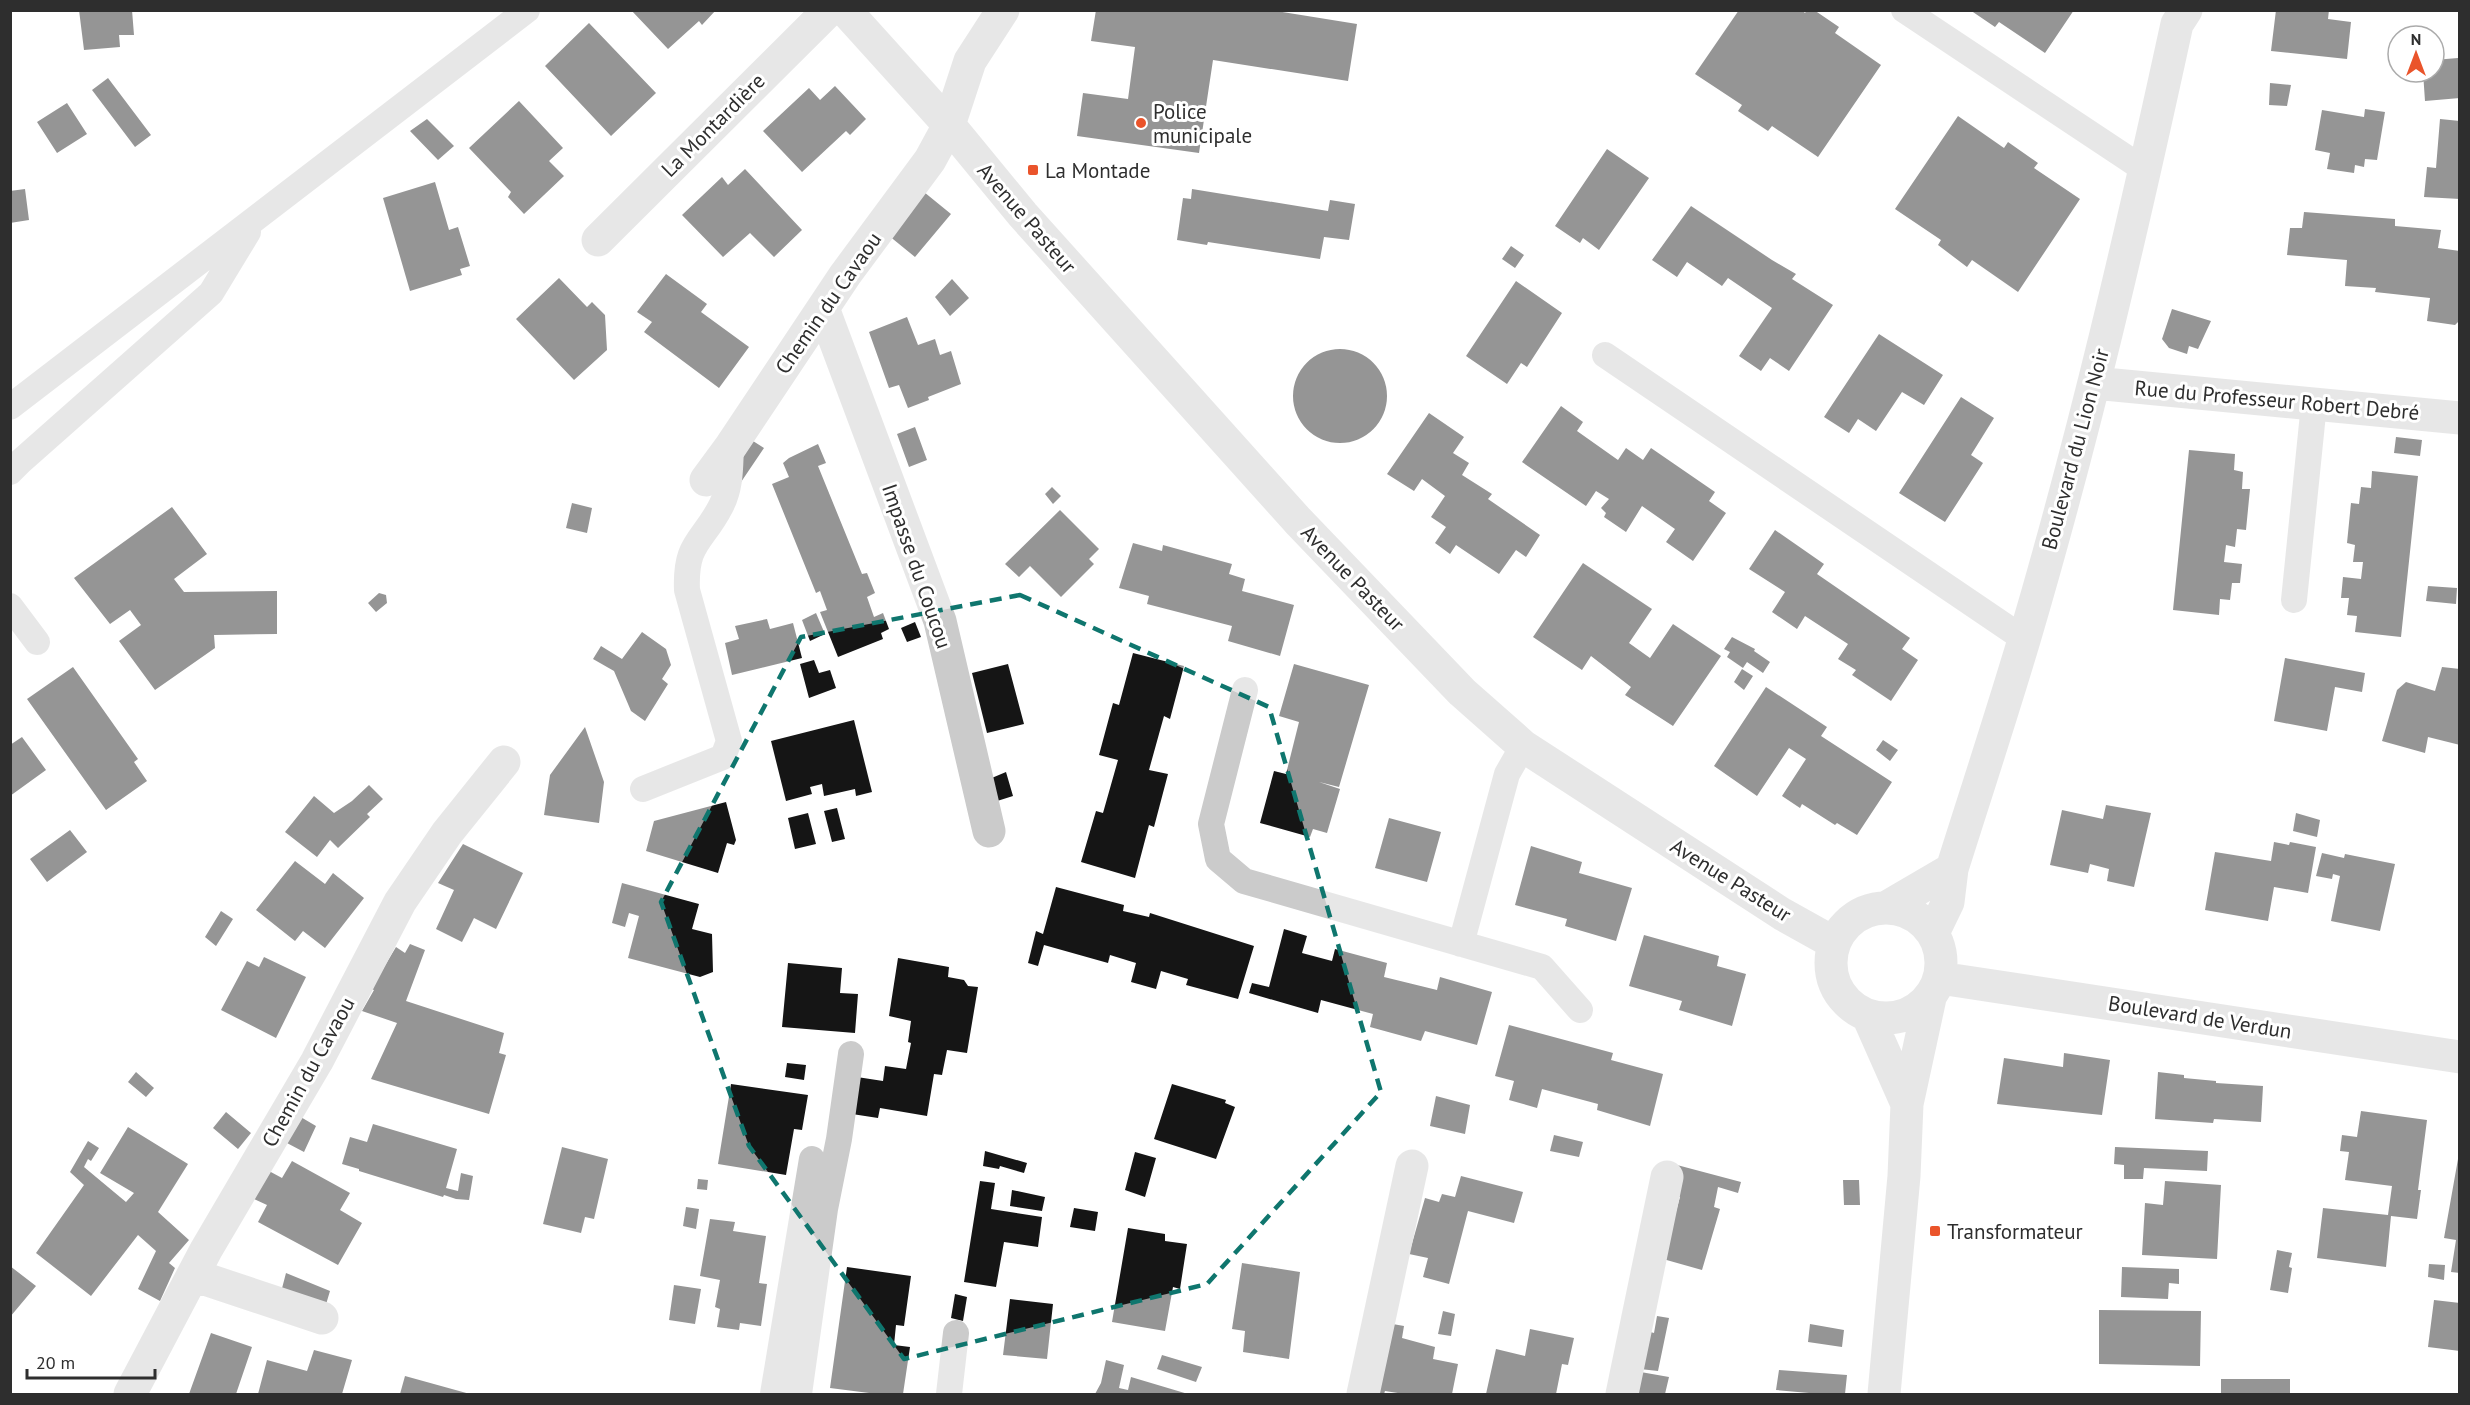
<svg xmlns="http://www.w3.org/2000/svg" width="2470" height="1405" font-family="'PT Sans',sans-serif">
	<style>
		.building { fill: #151515 }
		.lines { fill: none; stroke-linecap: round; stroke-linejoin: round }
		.lane { stroke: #cbcbcb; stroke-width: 26 }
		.street { stroke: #cbcbcb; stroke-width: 33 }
		.marked { fill: none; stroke: #0f766e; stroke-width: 4.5; stroke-dasharray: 12 8; stroke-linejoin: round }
		.poi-dot { fill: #ea542b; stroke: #fff; stroke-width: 2 }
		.labels { text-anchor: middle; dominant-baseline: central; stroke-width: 6; stroke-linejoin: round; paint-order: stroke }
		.poi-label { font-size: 21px; fill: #2e2e2e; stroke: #fff; text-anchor: start }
		.street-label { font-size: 21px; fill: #2e2e2e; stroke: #fff }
	</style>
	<rect width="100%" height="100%" fill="#fff"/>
	<path class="building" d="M79,10H132L134,35H119L120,47L84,50Z
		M631,10H716L702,25L699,21L668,49Z
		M1096,10H1270L1357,24L1348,81L1213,60L1199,153L1077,136L1083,93L1128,99L1135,47L1091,41Z
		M1739,10H1802L1805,13L1807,10H1814L1839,27L1835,33L1881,65L1818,157L1772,126L1768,131L1738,111L1742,105L1695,74Z
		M1970,10H2074L2045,53L1999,22L1995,27Z
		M2276,10H2329L2328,19L2351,22L2347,59L2271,51Z
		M589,23L656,93L611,136L545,66Z
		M2458,58L2460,98L2425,101L2423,72H2434V60Z
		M108,78L151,135L135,147L92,90Z
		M2270,83L2291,85L2287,106L2269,105Z
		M835,86L866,119L850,135L846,131L802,172L763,131L809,88L820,100Z
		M519,101L563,148L549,161L564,176L524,214L508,197L511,192L469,148Z
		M67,103L87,134L57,153L37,122Z
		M2365,109L2385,112L2377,160L2365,159L2364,167L2355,165L2354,173L2327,169L2330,153L2315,150L2322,110L2364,117Z
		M1958,116L2004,148L2008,142L2038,163L2034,168L2080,199L2018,292L1972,260L1967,267L1938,245L1941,240L1895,209Z
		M427,119L454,146L438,160L410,131Z
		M2440,119L2460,121V199L2424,197L2427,167L2436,168Z
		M1607,149L1649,178L1599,250L1583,238L1580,243L1555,226Z
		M745,169L802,230L774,257L750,233L723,257L682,215L722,177L728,185Z
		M435,182L449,230L458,227L470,266L460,269L462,275L410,291L383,198Z
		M25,189L29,220L10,223V191Z
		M1192,189L1328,211L1330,200L1355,204L1349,240L1324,237L1320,259L1208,242L1207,245L1177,240L1183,198L1191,199Z
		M924,192L951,214L915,257L888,235Z
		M1691,206L1772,260L1796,274L1792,279L1833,305L1789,371L1770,358L1761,371L1739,356L1772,308L1728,278L1722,286L1687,262L1677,277L1652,260Z
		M2304,212L2395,219V226L2441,230L2438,248L2460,251V320L2455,325L2427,321L2430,298L2375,292L2376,288L2345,286L2347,260L2287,255L2290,228H2302Z
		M1511,246L1524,255L1515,268L1502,259Z
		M666,274L707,304L701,312L749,347L719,388L644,332L652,322L637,312Z
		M559,278L587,307L592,302L605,315L607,350L574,380L516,319Z
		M952,279L969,298L950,316L935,297Z
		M1516,281L1562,313L1527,367L1521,363L1507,384L1466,356Z
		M2172,309L2211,321L2198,349L2189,346L2187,354L2169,348L2162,339Z
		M907,317L918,345L935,339L940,355L951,351L961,384L928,397L929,400L908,408L899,385L889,388L869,332Z
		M1879,334L1943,375L1924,405L1902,392L1876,431L1858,419L1849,433L1824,417Z
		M1293 396a47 47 0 1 1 94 0a47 47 0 1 1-94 0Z
		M1961,397L1994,418L1971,455L1983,463L1945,522L1899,493Z
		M1561,406L1583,422L1577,431L1618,460L1626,448L1643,460L1651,448L1715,492L1709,501L1726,513L1693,561L1666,542L1675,529L1642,506L1626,532L1604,517L1606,513L1601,508L1609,499L1596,491L1586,506L1522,462Z
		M1429,413L1464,437L1453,453L1469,463L1462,475L1492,494L1488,499L1540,535L1526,557L1516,550L1499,574L1456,545L1450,554L1435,543L1446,527L1431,517L1445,496L1422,479L1414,491L1387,474Z
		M915,427L927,460L909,467L897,434Z
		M2396,437L2422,440L2420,456L2394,453Z
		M753,441L764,448L739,485L738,465Z
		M818,444L826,463L818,466L862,574L867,573L875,593L867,597L874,617L883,613L889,629L881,633L883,639L838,657L820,612L827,610L820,591L816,593L772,484L789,477L783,463L789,458Z
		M2189,450L2235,454L2234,470L2243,472L2242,489H2250L2246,530L2237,529L2235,547L2226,545L2224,562L2242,564L2240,583H2232L2230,600L2220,599L2219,615L2173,610Z
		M2372,471L2418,476L2401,637L2355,632L2357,616L2347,615L2349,598H2341L2343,577L2361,579L2363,562H2353L2355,545L2347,543L2351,503L2359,504L2361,487L2371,488Z
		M1052,487L1061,496L1053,504L1045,494Z
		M572,503L592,508L587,533L566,528Z
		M172,507L207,554L174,579L184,592L277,591V634L214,635L215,648L155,690L119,641L141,625L130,610L110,624L74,578Z
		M1060,510L1099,549L1089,559L1094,564L1061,597L1030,566L1019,577L1005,564Z
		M1775,530L1824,564L1817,574L1910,638L1902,649L1918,660L1891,701L1852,675L1856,670L1838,659L1848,644L1805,616L1797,629L1772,612L1785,592L1749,569Z
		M1133,543L1162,551L1163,545L1232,564L1229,574L1245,579L1242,591L1294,605L1280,656L1228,641L1232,626L1147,604L1149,596L1119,588Z
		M1583,563L1652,609L1629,643L1650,658L1673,624L1721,656L1673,726L1625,695L1631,687L1591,656L1582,670L1533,637Z
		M2428,586L2457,588L2456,604L2426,601Z
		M379,593L386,595L387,603L376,612L368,603Z
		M816,613L825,634L810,641L802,620Z
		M767,619L770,629L793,623L802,658L732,675L725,643L739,639L735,626Z
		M915,622L921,637L907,642L901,628Z
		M642,632L666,649L671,665L662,679L668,684L645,721L631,711L614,671L593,659L601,646L622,659Z
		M1732,637L1755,649L1754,651L1770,662L1763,673L1747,662L1743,668L1727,657L1730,652L1724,649Z
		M1133,653L1184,666L1170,719L1164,716L1149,770L1168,774L1154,827L1149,825L1135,878L1081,862L1096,811L1103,813L1118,760L1099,755L1113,703L1119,705Z
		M2285,658L2365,673L2362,692L2335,687L2327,731L2274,721Z
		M814,660L819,673L830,670L836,688L809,698L800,664Z
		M1008,664L1024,724L987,733L972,673Z
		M1294,664L1369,685L1339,787L1319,782L1340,789L1327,833L1313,829L1310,837L1260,823L1274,771L1286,774L1299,722L1279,716Z
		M73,667L138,759L134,762L147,781L106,810L27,699Z
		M2442,667L2460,669V745L2428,737L2425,753L2382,741L2397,690L2406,682L2435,691Z
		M1742,669L1753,676L1744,690L1734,682Z
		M1766,687L1827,727L1821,736L1892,782L1857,835L1837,823L1835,825L1802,804L1800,808L1782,796L1806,759L1789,748L1757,796L1714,766Z
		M854,720L872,792L856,796L855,789L824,796L822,784L810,787L812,794L786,801L771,741Z
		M585,727L604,782L599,823L544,815L550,775Z
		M22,737L46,770L10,796V745Z
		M1883,740L1898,750L1890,761L1876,750Z
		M1006,772L1013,796L994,802L987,780Z
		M369,785L383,799L367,814L370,817L338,848L330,840L317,857L285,832L314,796L334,813L352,801Z
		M726,802L736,840L734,845L727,843L718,873L646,851L654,821Z
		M2106,805L2151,813L2134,887L2107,881L2109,869L2090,864L2088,873L2050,865L2062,810L2103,819Z
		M837,808L845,839L832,842L824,811Z
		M808,813L816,844L795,849L788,818Z
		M2296,813L2320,820L2317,837L2293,831Z
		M1389,818L1441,832L1427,882L1375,868Z
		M70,830L87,852L47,882L30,859Z
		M2274,842L2289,845L2290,842L2316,847L2308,893L2274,887L2268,921L2205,910L2215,852L2271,861Z
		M463,844L523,873L496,929L474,918L462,942L436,929L454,890L438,883Z
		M1531,846L1582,862L1579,873L1632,888L1616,941L1565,926L1567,919L1515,905Z
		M2322,853L2344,858L2345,854L2395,864L2380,931L2331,921L2340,876L2333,874L2332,879L2316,876Z
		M295,861L325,884L333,873L364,898L325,948L303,931L295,941L256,910Z
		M622,883L699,904L692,929L712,934L713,972L700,977L628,958L639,916L629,913L625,927L612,923Z
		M1056,887L1124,905L1123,911L1149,917L1150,913L1254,946L1238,999L1186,985L1188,979L1161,971L1156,989L1131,982L1136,963L1110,955L1108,963L1044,945L1038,966L1028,963L1036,931L1043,934Z
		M221,911L233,919L216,946L205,937Z
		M1284,929L1307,936L1302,953L1332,961L1335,949L1387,963L1384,977L1437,990L1440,977L1492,992L1477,1045L1425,1031L1421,1041L1370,1027L1373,1014L1321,1000L1318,1013L1249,993L1252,983L1269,987Z
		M1644,935L1719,956L1717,966L1746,974L1732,1026L1679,1010L1682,1001L1629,986Z
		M410,944L425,950L406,1001L504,1033L499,1053L506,1055L489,1114L371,1079L397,1023L362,1011L374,990L371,989L396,947L405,953Z
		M264,957L306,977L276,1038L221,1010L247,961L259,967Z
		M898,958L949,967L948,977L964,980L968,986L978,987L967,1053L947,1050L942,1075L934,1074L927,1116L880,1108L878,1118L852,1114L857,1077L883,1081L885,1066L906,1069L911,1043L908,1042L911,1021L889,1016Z
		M788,963L842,968L840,993L858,994L855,1033L782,1027Z
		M1509,1025L1613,1053L1611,1060L1663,1074L1650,1126L1597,1110L1598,1104L1542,1089L1537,1108L1509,1100L1514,1081L1495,1076Z
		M2064,1053L2110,1060L2102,1115L1997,1104L2004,1058L2063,1067Z
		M787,1063L806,1065L804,1080L785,1077Z
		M136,1072L154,1088L146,1097L128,1082Z
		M2158,1072L2184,1075V1078L2216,1081V1083L2263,1086L2261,1122L2214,1119L2213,1123L2155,1119Z
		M731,1084L808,1095L802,1130L794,1129L786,1175L718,1164Z
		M1172,1084L1226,1100L1225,1103L1235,1107L1216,1159L1154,1139Z
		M1436,1096L1470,1105L1465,1134L1430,1126Z
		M2361,1111L2427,1120L2418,1190H2421L2417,1219L2391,1216L2386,1267L2317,1258L2323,1208L2388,1215L2392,1186L2345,1180L2349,1152L2340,1151L2342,1135L2357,1137Z
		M226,1112L251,1133L238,1149L213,1128Z
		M299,1116L316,1126L304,1152L285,1142Z
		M373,1124L457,1149L446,1188L458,1191L461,1173L473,1176L469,1200L456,1199L444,1195L443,1197L359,1171V1169L342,1164L350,1137L367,1142Z
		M128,1127L188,1164L158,1212L189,1240L169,1263L175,1268L160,1301L138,1289L156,1251L138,1235L91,1296L36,1253L84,1185L70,1172L88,1141L99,1148L91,1161L88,1159L84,1167L126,1202L134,1193L100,1173Z
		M1554,1135L1583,1142L1579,1157L1550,1151Z
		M562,1147L608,1159L594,1219L585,1217L581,1233L543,1224Z
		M2115,1147L2208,1151L2207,1171L2144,1168L2143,1179H2124V1165L2114,1164Z
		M985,1151L1027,1163L1024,1173L1000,1166L999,1169L983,1166Z
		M1135,1152L1156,1158L1145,1197L1125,1190Z
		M2458,1159H2460V1273L2451,1272L2456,1240L2444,1238Z
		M292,1161L350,1193L340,1210L362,1223L338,1265L258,1222L267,1205L254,1199L269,1171L282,1178Z
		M1677,1165L1741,1182L1738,1193L1718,1187L1714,1207L1720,1209L1702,1270L1663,1259L1680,1197L1671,1194Z
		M1461,1176L1523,1192L1514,1223L1468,1211L1449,1284L1423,1277L1428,1258L1409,1254L1425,1198L1439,1202L1442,1194L1455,1197Z
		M698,1179L708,1180L707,1190L697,1189Z
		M1843,1180H1859L1860,1205H1844Z
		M980,1181L995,1183L991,1209L1042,1217L1038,1247L1004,1242L996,1287L964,1282Z
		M2165,1181L2221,1185L2217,1259L2142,1255L2145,1203L2163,1205Z
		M1012,1190L1045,1197L1042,1211L1010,1206Z
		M686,1207L699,1209L696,1229L683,1226Z
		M1074,1208L1098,1212L1095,1231L1070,1227Z
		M710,1219L735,1222L733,1231L766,1236L759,1283L767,1284L761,1326L740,1323L739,1330L717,1327L720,1309L715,1307L720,1280L700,1276Z
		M1128,1228L1165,1234V1241L1187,1244L1180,1289L1173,1287L1165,1331L1112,1322Z
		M2277,1250L2292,1253L2289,1267L2292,1268L2288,1293L2270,1290Z
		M1242,1263L1300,1272L1289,1359L1243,1352L1245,1331L1232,1329Z
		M2429,1264L2445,1265L2444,1280L2428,1277Z
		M10,1266L36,1286L10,1317Z
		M847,1267L911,1276L904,1326L896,1325L894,1345L910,1347L903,1394H877L830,1388Z
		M2122,1267L2179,1269V1284L2169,1283L2168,1299L2121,1297Z
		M286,1273L330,1291L324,1311L280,1296Z
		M674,1285L701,1289L695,1324L669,1320Z
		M955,1294L967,1297L963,1321L951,1318Z
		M1010,1299L1053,1304L1047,1359L1003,1355Z
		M2434,1300L2460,1303V1351L2428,1347Z
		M2099,1310L2201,1311L2200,1366L2099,1364Z
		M1443,1311L1455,1314L1451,1336L1438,1334Z
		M1657,1316L1669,1318L1658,1371L1640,1369L1647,1331L1654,1333Z
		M1387,1323L1404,1326L1402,1338L1435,1347L1433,1359L1458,1364L1452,1394H1404L1385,1391L1384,1394H1371Z
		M1810,1324L1844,1330L1842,1347L1808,1342Z
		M1530,1329L1574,1338L1568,1365L1562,1364L1556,1394H1486L1496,1349L1525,1356Z
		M211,1333L252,1347L236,1394H189Z
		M314,1350L352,1360L342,1394H258L267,1360L307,1371Z
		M1162,1355L1202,1367L1196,1382L1157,1369Z
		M1106,1360L1124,1365L1119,1388L1128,1390L1131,1377L1188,1394H1095L1101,1383Z
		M1779,1370L1847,1375L1845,1394H1809V1393L1776,1390Z
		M1635,1371L1669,1377L1665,1394H1630Z
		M405,1376L470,1394H400Z
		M2221,1379H2290V1394H2221Z"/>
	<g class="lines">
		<path class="lane" d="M1904,10L2145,170
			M1605,355L2024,639
			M10,407L527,10
			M10,472L20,462L211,293L248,232
			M2294,600L2314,404
			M10,606L37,642
			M1245,690L1211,824L1218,859L1244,881L1542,967L1580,1010
			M643,789L723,757L729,741L687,590C685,542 702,543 721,506C731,487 730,467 731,446
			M1461,944L1507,774L1523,746
			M773,1394L812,1159
			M799,1394L825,1209L839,1139L851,1054
			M949,1394L956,1333"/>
		<path class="street" d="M845,10L949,125L1023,215L1298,521L1462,692L1523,746L1782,914L1834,943
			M598,240L829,10
			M823,308L940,621L989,831
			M2094,383L2460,418
			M706,480L731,446L845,275L930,160L949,125L970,61L1003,10
			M1887,907L1952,869
			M1831 963a55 55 0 1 1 110 0a55 55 0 1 1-110 0Z
			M1933,933L1948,902L1952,869C1976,793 2001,717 2024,640C2084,437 2132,231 2177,24L2186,10
			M1940,978L2460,1057
			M1868,1016L1907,1104
			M193,1275L322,1318
			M130,1394L206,1250L317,1061L400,902L447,833L504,762
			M1363,1394L1412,1166
			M1622,1394L1667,1177
			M1884,1394L1904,1176L1907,1104L1930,998"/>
	</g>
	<path d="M0 0H2470V1405H0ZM1020,595L1269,707L1381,1092L1207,1284L904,1359L749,1146L661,902L801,637Z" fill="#fff" fill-opacity=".55" fill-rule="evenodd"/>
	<path class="marked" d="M1020,595L1269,707L1381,1092L1207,1284L904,1359L749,1146L661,902L801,637Z"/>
	<g class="poi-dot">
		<circle cx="1141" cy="123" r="6"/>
		<rect x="1027" y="164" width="12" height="12" rx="3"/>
		<rect x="1929" y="1225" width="12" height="12" rx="3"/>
	</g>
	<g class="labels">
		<g class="poi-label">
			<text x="1153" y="111">Police<tspan x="1153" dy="24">municipale</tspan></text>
			<text x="1045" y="170">La Montade</text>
			<text x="1947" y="1231">Transformateur</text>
		</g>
		<g class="street-label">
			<text transform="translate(713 125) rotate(-45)">La Montardière</text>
			<text transform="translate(1027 218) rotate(49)">Avenue Pasteur</text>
			<text transform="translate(828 303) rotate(-55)">Chemin du Cavaou</text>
			<text transform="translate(2277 400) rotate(5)">Rue du Professeur Robert Debré</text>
			<text transform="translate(2075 449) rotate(-75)">Boulevard du Lion Noir</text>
			<text transform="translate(917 566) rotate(71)">Impasse du Coucou</text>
			<text transform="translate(1353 578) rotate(46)">Avenue Pasteur</text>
			<text transform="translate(1731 880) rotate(32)">Avenue Pasteur</text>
			<text transform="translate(2200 1017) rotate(9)">Boulevard de Verdun</text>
			<text transform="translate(308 1072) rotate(-61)">Chemin du Cavaou</text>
		</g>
	</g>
	<rect width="2470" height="1405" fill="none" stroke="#2e2e2e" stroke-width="24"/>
	<g transform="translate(2416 54)"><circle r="28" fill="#ffffff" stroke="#ababab" stroke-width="1.5"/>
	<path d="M0-4.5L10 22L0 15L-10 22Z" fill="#ea542b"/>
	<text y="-9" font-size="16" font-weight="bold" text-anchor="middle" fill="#2e2e2e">N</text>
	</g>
	<path d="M27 1369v9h128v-9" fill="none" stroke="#2e2e2e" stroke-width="3"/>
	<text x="36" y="1369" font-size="18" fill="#2e2e2e" stroke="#ffffff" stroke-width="4.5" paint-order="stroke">20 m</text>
</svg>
